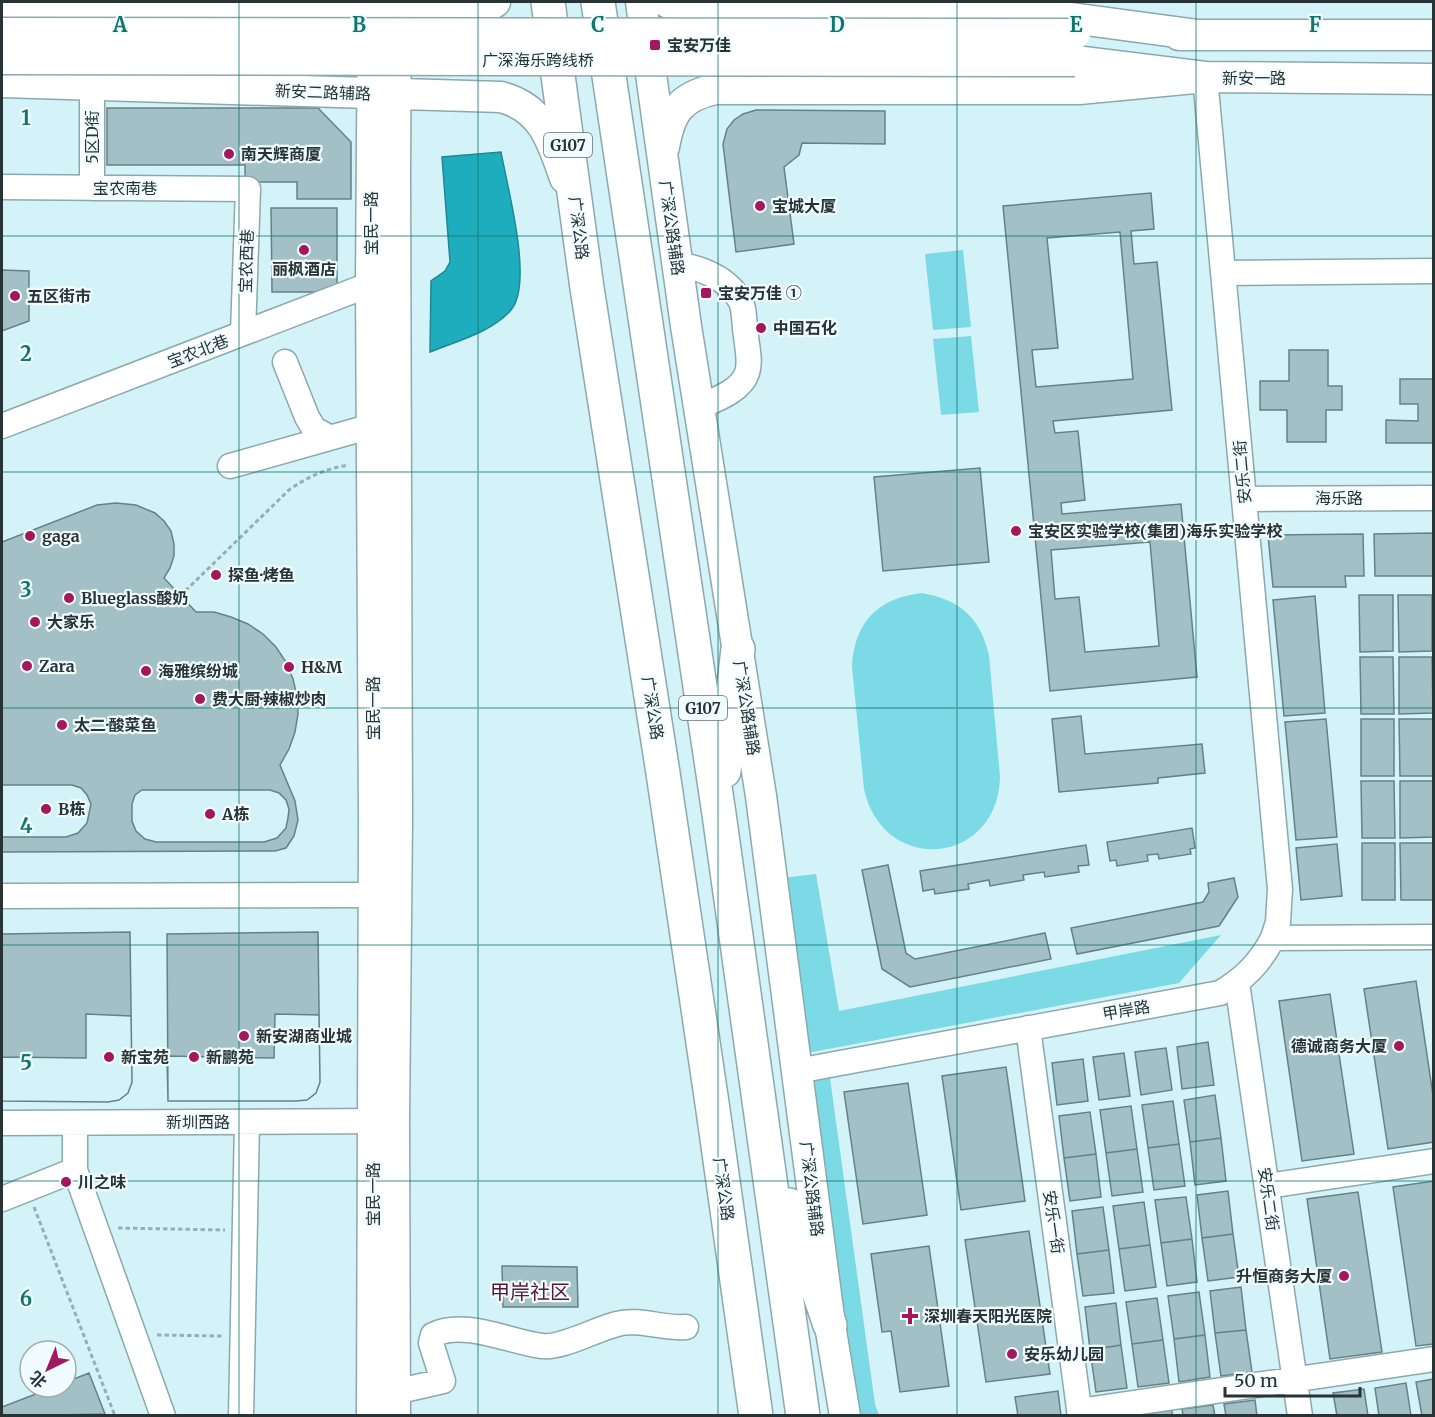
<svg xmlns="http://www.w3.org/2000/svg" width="1435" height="1417" font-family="Merriweather,'Noto Sans SC',serif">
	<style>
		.green { fill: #7cdae7 }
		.water { fill: #1dadbd; stroke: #208894; stroke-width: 1.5 }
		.building { fill: #a2c0c5; stroke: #658286; stroke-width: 1.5; fill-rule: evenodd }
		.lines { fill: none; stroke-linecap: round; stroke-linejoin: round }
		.minor-casing { stroke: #8ba9ad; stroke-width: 27 }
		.major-casing { stroke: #8ba9ad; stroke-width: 33 }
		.highway-casing { stroke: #8ba9ad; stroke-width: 36 }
		.path { stroke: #97afb3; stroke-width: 3; stroke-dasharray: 4.5 3; stroke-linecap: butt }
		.minor { stroke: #fff; stroke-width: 24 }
		.major { stroke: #fff; stroke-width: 30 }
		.highway { stroke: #fff; stroke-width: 33 }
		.major-bridge-casing { stroke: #8ba9ad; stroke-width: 33; stroke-linecap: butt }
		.major-bridge { stroke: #fff; stroke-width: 30 }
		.grid { fill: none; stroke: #0f766e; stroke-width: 1.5; stroke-opacity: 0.55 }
		.poi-dot { fill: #a4175d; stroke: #f0fcfe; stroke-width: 2 }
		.labels { text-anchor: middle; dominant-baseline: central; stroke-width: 4.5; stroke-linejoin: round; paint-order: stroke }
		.shield { fill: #f0fcfe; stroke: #636f71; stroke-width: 1.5 }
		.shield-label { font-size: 15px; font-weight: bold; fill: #273335 }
		.poi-label { font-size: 16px; font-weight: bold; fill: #273335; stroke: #f0fcfe; text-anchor: start }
		.street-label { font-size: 16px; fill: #273335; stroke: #f0fcfe }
		.quarter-label { font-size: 20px; fill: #591834; stroke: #f0fcfe }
		.grid-label { font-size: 20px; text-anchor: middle; font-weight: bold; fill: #0f766e; stroke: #f0fcfe; stroke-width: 4.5; stroke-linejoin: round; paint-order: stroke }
	</style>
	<rect width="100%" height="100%" fill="#d4f3f8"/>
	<path class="green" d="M963,250L971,327L933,330L925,254Z
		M971,336L979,412L941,415L933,339Z
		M922,593C960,600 980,617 989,655L1000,777C998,866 883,876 864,789L852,667C854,622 878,598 922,593Z
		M816,874L839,1011L1221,935L1179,983L807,1053L782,878Z
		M830,1078L875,1404L879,1415H859L809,1081Z"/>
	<path class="water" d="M501,152C507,186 534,283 511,310C492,332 457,341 430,352L431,281L445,271L450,262L442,157Z"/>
	<path class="building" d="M107,108H318L351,142V199H297V182H245V165H107Z
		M756,110L885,111V144L802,143L799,155L784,167L794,244L736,252L723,144L727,129L734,120L743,114Z
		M1151,193L1154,229L1131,231L1134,264L1157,262L1172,410L1053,421L1055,433L1078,431L1085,500L1061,503L1062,514L1181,504L1197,677L1050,691L1003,206ZM1120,232L1133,379L1036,387L1032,350L1058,348L1047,238ZM1150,542L1159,646L1085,652L1079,597L1055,599L1051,550Z
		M271,208H337V292H272Z
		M2,270L29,271V321L2,331Z
		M1289,350H1328V386H1342V410H1326V442H1287V410H1260V381H1289Z
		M1400,379H1434V443H1386V420L1418,421V404H1400Z
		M980,468L989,562L883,571L874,477Z
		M116,503L136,505L155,513L164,521L171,531L174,544V556L170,568L164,578L196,612H214L231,617L248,624L263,634L276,647L286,662L293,679L297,696L298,714L295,732L289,749L280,765L295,801L298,820L294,836L286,848L275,851L2,852V542L97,505Z
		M1434,533V576H1375L1374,534Z
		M1363,534L1364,576H1345L1346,587H1273L1268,535Z
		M1359,595H1393V651L1360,652Z
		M1398,595H1432V651L1399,652Z
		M1315,596L1325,713L1284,716L1273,600Z
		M1360,657H1393L1394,714H1361Z
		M1399,657H1432L1433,713L1399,714Z
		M1081,716L1085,754L1202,744L1205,773L1158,778V783L1059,792L1052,719Z
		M1326,719L1337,837L1296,840L1285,722Z
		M1361,719H1394V776H1361Z
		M1399,719H1433V776H1400Z
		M1361,781H1394L1395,838H1362Z
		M1400,781H1433L1434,837L1400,838Z
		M2,785H72L81,788L87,795L91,804L87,823L78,833L66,837H2Z
		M142,790H270L279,793L286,800L289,809L288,818L286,828L277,838L264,842H156L145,839L136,831L132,821V804L135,795Z
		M1192,828L1195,848L1190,849L1191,854L1159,859L1158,854L1147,855L1148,861L1117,866L1116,860L1110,861L1107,842Z
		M1362,843H1395V900H1362Z
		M1400,843H1434V900H1401Z
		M1337,844L1342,896L1301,900L1296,848Z
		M1086,845L1089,865L1078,866L1079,872L1045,877L1044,872L1023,875L1024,880L990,886L989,880L968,884L969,889L935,894L934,889L923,891L920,871Z
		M888,865L906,953L915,959L1045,933L1051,959L910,987L882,969L862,870Z
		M1234,878L1238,897L1219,926L1077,954L1071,928L1203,902L1209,892L1208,883Z
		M130,932L132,1082L128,1093L119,1100L108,1102L2,1101V934Z
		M318,932L320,1082L316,1093L307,1100L296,1101H168L167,934Z
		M1416,981L1434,1102V1142L1388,1149L1364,989Z
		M1330,994L1354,1154L1302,1161L1279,1001Z
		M86,1014L131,1016L132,1082L128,1093L119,1100L108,1102L2,1101V1057L86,1058Z
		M275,1014L319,1015L320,1082L316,1093L307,1100L296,1101H168L167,1056L274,1058Z
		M1208,1042L1214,1085L1182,1089L1177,1047Z
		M1166,1048L1172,1090L1141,1095L1135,1052Z
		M1124,1053L1130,1096L1099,1100L1093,1057Z
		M1083,1059L1088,1101L1057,1105L1052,1063Z
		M1006,1067L1025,1201L961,1210L942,1076Z
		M908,1083L927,1215L863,1224L844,1092Z
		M1215,1095L1221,1138L1190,1142L1184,1100Z
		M1173,1101L1179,1144L1148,1148L1142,1105Z
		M1131,1106L1137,1149L1106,1153L1100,1110Z
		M1090,1112L1096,1154L1064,1158L1059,1116Z
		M1221,1138L1226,1181L1195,1185L1190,1142Z
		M1179,1144L1185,1186L1154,1190L1148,1148Z
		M1137,1149L1143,1192L1112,1196L1106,1153Z
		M1096,1154L1101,1197L1070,1201L1064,1158Z
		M1434,1181V1344L1416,1346L1393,1187Z
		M1228,1191L1233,1234L1202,1238L1197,1195Z
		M1358,1192L1382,1352L1330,1359L1307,1199Z
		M1186,1197L1192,1239L1161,1243L1155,1200Z
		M1144,1202L1150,1245L1119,1249L1113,1206Z
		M1103,1207L1109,1250L1077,1254L1072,1211Z
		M1029,1231L1050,1374L986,1382L965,1240Z
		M1233,1234L1239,1277L1208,1281L1202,1238Z
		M1192,1239L1197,1282L1167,1286L1161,1243Z
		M1150,1245L1156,1287L1125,1291L1119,1249Z
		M929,1246L949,1386L900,1392L891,1331L882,1332L871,1254Z
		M1109,1250L1114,1293L1083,1296L1077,1254Z
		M502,1266L577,1267L578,1307H503Z
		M1241,1287L1246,1330L1215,1333L1210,1291Z
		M1199,1292L1205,1335L1174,1339L1168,1296Z
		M1157,1298L1163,1340L1132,1344L1126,1302Z
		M1116,1303L1121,1345L1090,1350L1085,1307Z
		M1246,1330L1252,1372L1221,1376L1215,1333Z
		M1205,1335L1210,1377L1179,1382L1174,1339Z
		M1163,1340L1169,1383L1138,1387L1132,1344Z
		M1121,1345L1127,1388L1096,1392L1090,1350Z
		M89,1373L105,1414L2,1416V1407L54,1387H66V1382Z
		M1434,1379V1416H1422L1416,1382Z
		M1406,1383L1411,1416H1379L1375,1388Z
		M1364,1389L1368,1416H1337L1333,1393Z
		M1058,1391L1061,1416H1018L1015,1397Z
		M1255,1400L1257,1416H1226L1224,1404Z
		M1213,1405L1215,1416H1183L1182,1409Z
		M1172,1410V1416H1141V1414Z"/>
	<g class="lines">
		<g class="minor-casing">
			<path id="minor" d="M1205,77L1280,889L1278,922L1273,938
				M92,85V188
				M2,187L248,189L243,333
				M677,264C701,268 727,278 740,300C745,308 744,326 746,336C747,348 751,361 747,373C741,391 715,400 699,407
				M1223,273L1434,271
				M285,362L307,417L314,429L329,437
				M2,426L371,284L387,283
				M230,466L372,426
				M1244,499L1434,498
				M2,896L373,895
				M1237,983L1300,1416
				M1028,1028L1080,1416
				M797,1071L1220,993C1244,979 1260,963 1273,938L1434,937
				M2,1123L389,1121
				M75,1123V1170L163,1416
				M1267,1186L1434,1161
				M2,1199L75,1170
				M395,1392L443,1381L431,1343L433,1335C463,1319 510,1342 542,1346C561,1349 596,1329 617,1324C638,1318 664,1329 686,1327
				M1079,1411L1434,1359
				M241,1416L247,1122"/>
		</g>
		<g class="major-casing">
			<path id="major" d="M641,2L686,326L761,796L830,1325L845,1416
				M667,2L685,11L703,15L1071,18L1198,35
				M2,11L396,18L463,16L481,11L495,2
				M1179,35H1434
				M1075,61L1205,77L1434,79
				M2,82L501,97C543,108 552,141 565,178
				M664,147C670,113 679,97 715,89H1079L1205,77
				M372,1416L374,821L371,284L373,2
				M395,1416L394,1121L397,821L395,174L396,2"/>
		</g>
		<g class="highway-casing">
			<path id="highway" d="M548,2L587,288L663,773L712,1103L756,1416
				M598,2L719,814L803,1416
				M724,771L738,649
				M789,1205L830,1325"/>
		</g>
		<path class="path" d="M180,596L290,489C308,477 327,468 349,465
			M34,1207L115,1416
			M118,1228L225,1230
			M157,1335L222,1336"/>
		<use href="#minor" class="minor"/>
		<use href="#major" class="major"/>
		<use href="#highway" class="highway"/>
		<g class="major-bridge-casing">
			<path id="major-bridge" d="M2,33L1075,34
				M2,59L1075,61"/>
		</g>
		<use href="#major-bridge" class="major-bridge"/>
	</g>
	<path class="grid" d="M239,2V1416M478,2V1416M718,2V1416M957,2V1416M1196,2V1416M2,236H1434M2,472H1434M2,708H1434M2,945H1434M2,1181H1434"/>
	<g class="poi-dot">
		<rect x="649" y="39" width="12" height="12" rx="3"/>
		<circle cx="229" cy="154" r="6"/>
		<circle cx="760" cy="206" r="6"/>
		<circle cx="304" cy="250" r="6"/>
		<rect x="700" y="287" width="12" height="12" rx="3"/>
		<circle cx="15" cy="296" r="6"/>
		<circle cx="761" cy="328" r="6"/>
		<circle cx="1016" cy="531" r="6"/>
		<circle cx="30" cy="536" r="6"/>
		<circle cx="216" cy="575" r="6"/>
		<circle cx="69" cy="598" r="6"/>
		<circle cx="35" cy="622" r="6"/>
		<circle cx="27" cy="666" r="6"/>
		<circle cx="289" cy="667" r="6"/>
		<circle cx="146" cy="671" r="6"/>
		<circle cx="200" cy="699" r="6"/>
		<circle cx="62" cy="725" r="6"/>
		<circle cx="46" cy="809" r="6"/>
		<circle cx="210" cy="814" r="6"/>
		<circle cx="244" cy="1036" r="6"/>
		<circle cx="1399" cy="1046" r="6"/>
		<circle cx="109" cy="1057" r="6"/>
		<circle cx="194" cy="1057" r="6"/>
		<circle cx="66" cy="1182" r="6"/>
		<circle cx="1344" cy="1276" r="6"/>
		<path d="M907 1307h6v6h6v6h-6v6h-6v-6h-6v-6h6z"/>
		<circle cx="1012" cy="1354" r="6"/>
	</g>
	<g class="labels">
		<g class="shield">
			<rect x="544" y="133" width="48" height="24" rx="4.5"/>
			<rect x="679" y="696" width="48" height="24" rx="4.5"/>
		</g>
		<g class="shield-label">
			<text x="568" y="145">G107</text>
			<text x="703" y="708">G107</text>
		</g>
		<g class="poi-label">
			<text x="667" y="45">宝安万佳</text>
			<text x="241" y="154">南天辉商厦</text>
			<text x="772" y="206">宝城大厦</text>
			<text x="304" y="269" text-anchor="middle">丽枫酒店</text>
			<text x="718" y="293">宝安万佳 ①</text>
			<text x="27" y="296">五区街市</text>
			<text x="773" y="328">中国石化</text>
			<text x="1028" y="531">宝安区实验学校(集团)海乐实验学校</text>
			<text x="42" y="536">gaga</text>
			<text x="228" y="575">探鱼·烤鱼</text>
			<text x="81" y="598">Blueglass酸奶</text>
			<text x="47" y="622">大家乐</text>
			<text x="39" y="666">Zara</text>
			<text x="301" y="667">H&amp;M</text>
			<text x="158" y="671">海雅缤纷城</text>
			<text x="212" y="699">费大厨·辣椒炒肉</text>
			<text x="74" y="725">太二·酸菜鱼</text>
			<text x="58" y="809">B栋</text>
			<text x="222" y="814">A栋</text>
			<text x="256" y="1036">新安湖商业城</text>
			<text x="1387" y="1046" text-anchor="end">德诚商务大厦</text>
			<text x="121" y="1057">新宝苑</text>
			<text x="206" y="1057">新鹏苑</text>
			<text x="78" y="1182">川之味</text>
			<text x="1332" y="1276" text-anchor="end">升恒商务大厦</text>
			<text x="924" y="1316">深圳春天阳光医院</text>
			<text x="1024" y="1354">安乐幼儿园</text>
		</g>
		<g class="street-label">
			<text x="538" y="60">广深海乐跨线桥</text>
			<text x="1254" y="78">新安一路</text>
			<text transform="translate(323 92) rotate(2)">新安二路辅路</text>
			<text transform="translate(92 137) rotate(-90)">5区D街</text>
			<text x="125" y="188">宝农南巷</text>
			<text transform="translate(371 223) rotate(-90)">宝民一路</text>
			<text transform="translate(579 228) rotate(83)">广深公路</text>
			<text transform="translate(672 228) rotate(82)">广深公路辅路</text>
			<text transform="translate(246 261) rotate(-88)">宝农西巷</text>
			<text transform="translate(198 351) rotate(-21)">宝农北巷</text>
			<text transform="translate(1242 472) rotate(-95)">安乐二街</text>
			<text x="1339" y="498">海乐路</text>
			<text transform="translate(373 708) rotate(-90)">宝民一路</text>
			<text transform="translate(653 708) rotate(81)">广深公路</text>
			<text transform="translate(747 708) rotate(81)">广深公路辅路</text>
			<text transform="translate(1126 1010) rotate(-10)">甲岸路</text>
			<text x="198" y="1122">新圳西路</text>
			<text transform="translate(724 1189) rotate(82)">广深公路</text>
			<text transform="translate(812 1189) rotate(83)">广深公路辅路</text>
			<text transform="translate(373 1194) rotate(-90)">宝民一路</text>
			<text transform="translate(1269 1199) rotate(82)">安乐二街</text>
			<text transform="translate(1054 1222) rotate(82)">安乐一街</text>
		</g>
		<g class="quarter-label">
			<text x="530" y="1291">甲岸社区</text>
		</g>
	</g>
	<g class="grid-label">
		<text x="120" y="32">A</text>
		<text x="359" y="32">B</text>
		<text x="598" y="32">C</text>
		<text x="837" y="32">D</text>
		<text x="1076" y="32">E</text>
		<text x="1315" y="32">F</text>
		<text x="26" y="125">1</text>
		<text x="26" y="361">2</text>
		<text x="26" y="597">3</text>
		<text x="26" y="833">4</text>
		<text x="26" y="1070">5</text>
		<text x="26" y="1306">6</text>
	</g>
	<rect width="1435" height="1417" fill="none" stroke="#273335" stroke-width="6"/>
	<g transform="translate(48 1369) rotate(223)"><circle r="28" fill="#f0fcfe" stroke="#a0acae" stroke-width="1.5"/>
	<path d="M0-4.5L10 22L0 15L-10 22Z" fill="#a4175d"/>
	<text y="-9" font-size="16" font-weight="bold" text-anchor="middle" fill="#273335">北</text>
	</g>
	<path d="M1225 1387v9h135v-9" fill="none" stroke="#273335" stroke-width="3"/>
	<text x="1234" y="1387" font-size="18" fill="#273335" stroke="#f0fcfe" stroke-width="4.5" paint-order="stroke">50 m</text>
</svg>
